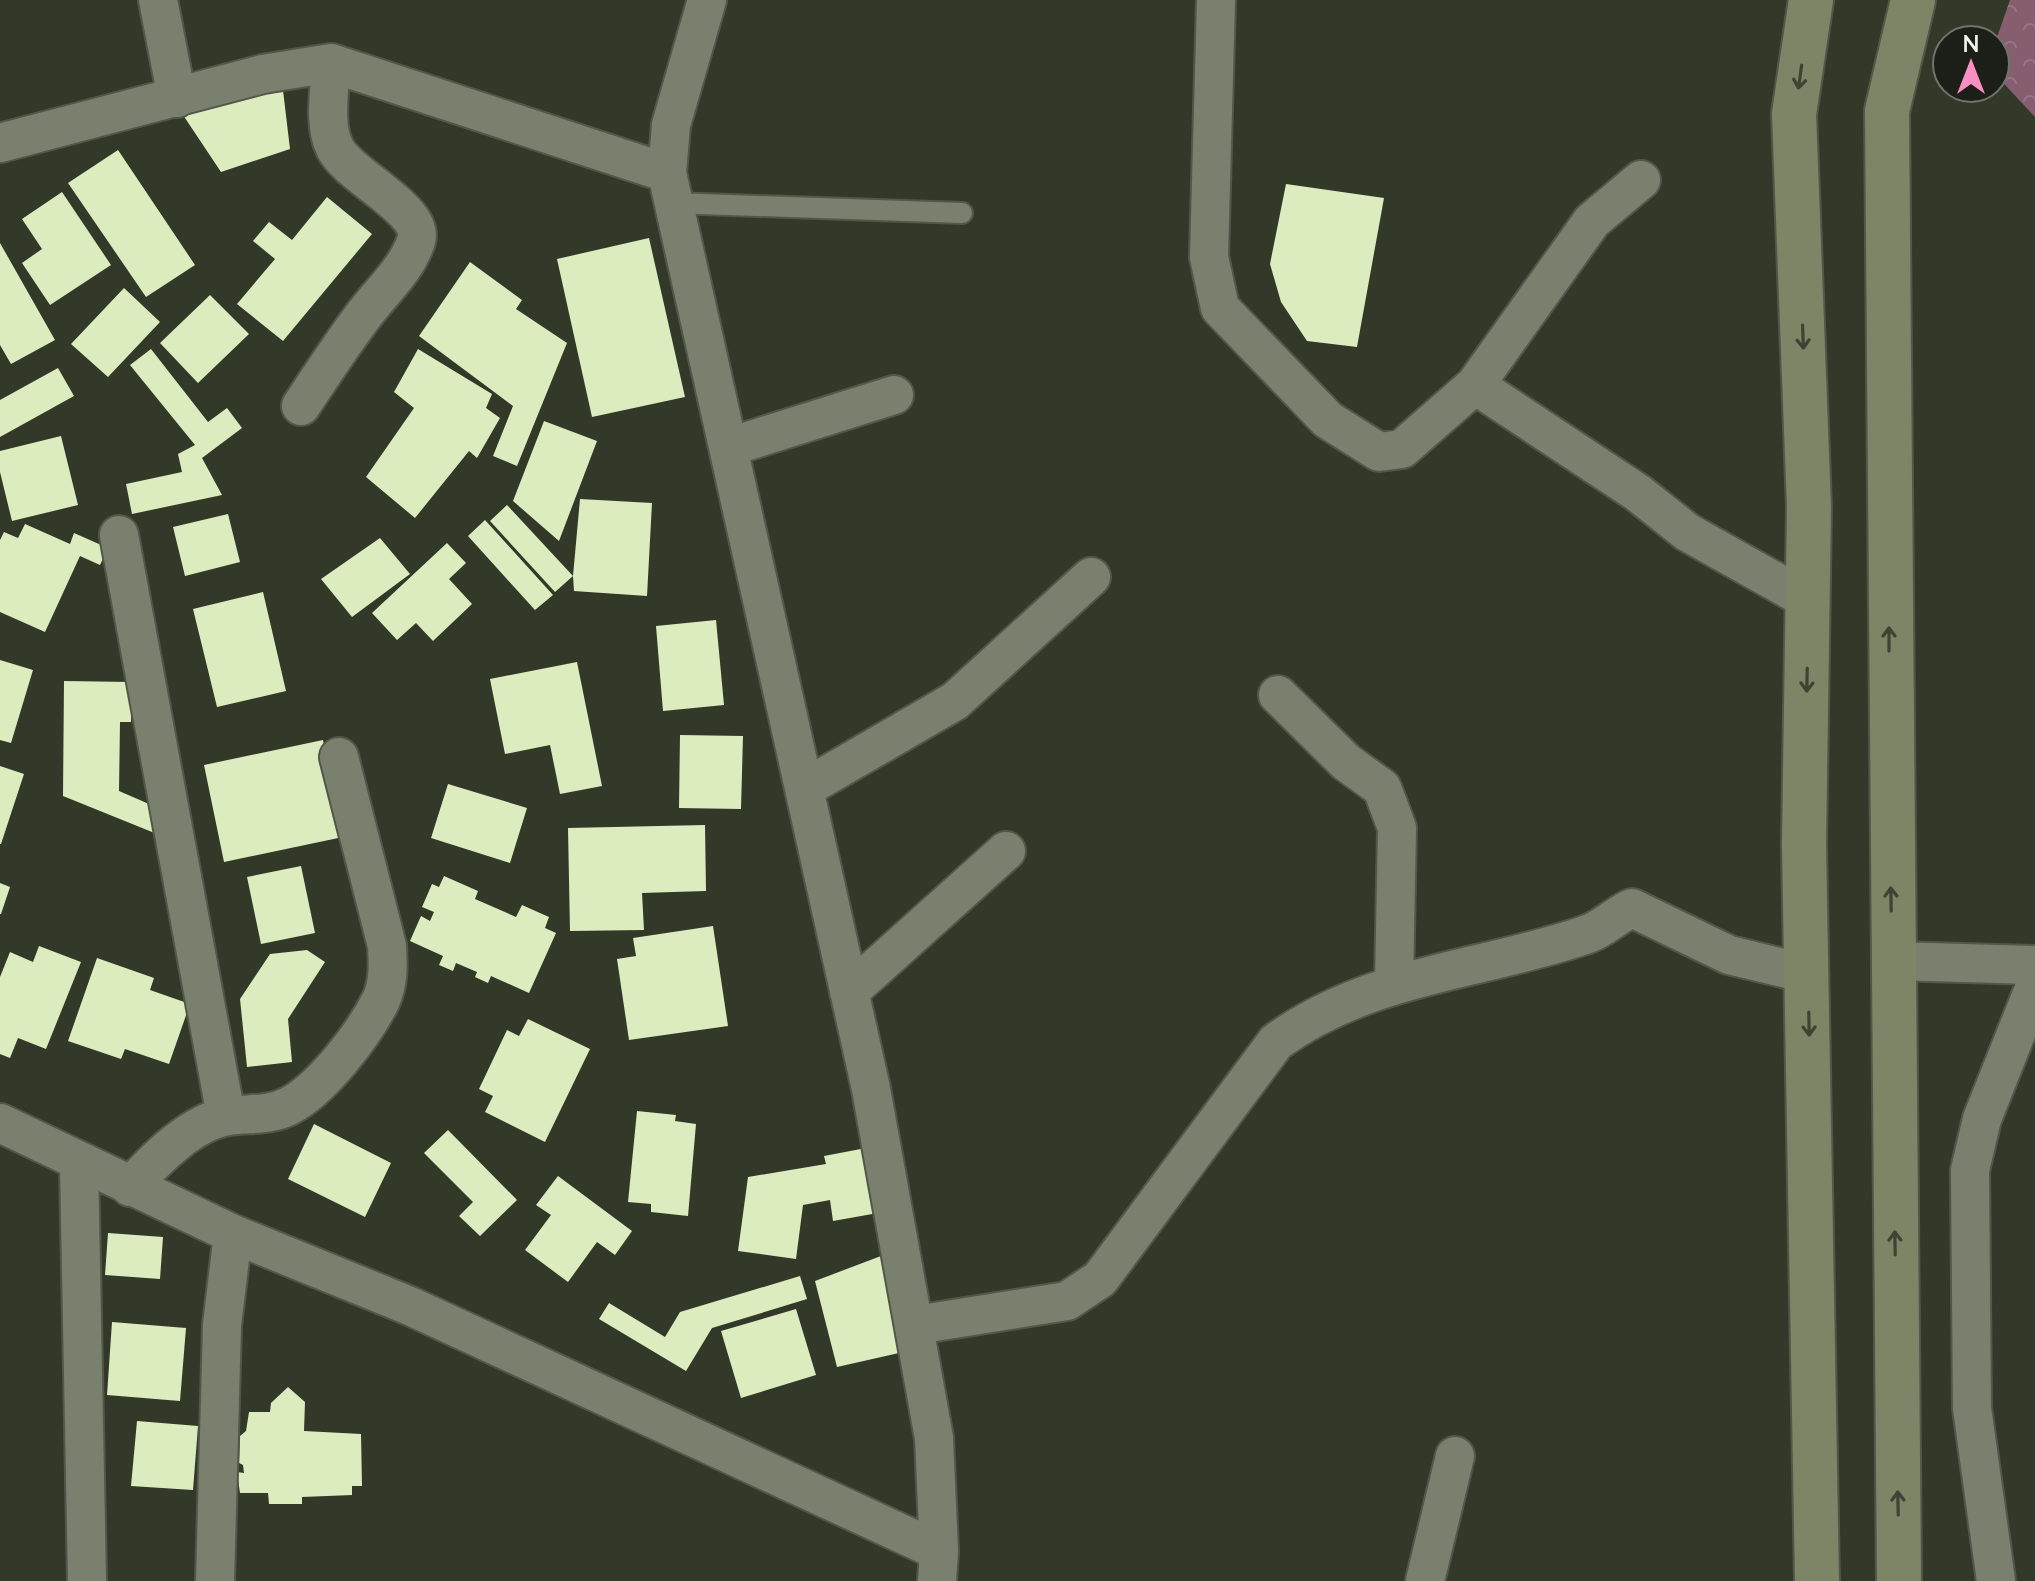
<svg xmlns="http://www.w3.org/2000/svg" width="2035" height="1581" font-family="Lato,sans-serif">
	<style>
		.forest { fill: url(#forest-crowns) }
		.building { fill: #ddecbf }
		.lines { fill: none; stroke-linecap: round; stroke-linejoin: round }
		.lane-casing { stroke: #525749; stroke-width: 24 }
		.street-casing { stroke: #525749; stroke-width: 42 }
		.secondary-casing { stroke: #525749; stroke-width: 48 }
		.lane { stroke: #7a806e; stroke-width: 20 }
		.street { stroke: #7a806e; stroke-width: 38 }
		.secondary { stroke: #7c8666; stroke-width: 44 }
		.oneway { stroke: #3e4333 }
	</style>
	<defs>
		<pattern id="forest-crowns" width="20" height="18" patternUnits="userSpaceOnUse" patternTransform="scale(2)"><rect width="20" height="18" fill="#875d70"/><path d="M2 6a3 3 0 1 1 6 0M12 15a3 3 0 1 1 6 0" fill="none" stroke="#987584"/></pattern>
	</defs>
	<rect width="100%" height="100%" fill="#333929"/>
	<path class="forest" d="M2010,0H2035V117L1995,74V43Z"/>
	<path class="building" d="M282,82L290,149L221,172L179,109Z
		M118,150L195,265L146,297L68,183Z
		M1286,184L1384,198L1357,347L1307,341L1281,302L1270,264Z
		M62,192L111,265L50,305L22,263L42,249L22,219Z
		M327,197L372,234L283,341L237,304L275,259L253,241L269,222L292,240Z
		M649,238L685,397L592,417L557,259Z
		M0,243L55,340L11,364L0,345Z
		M470,262L522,300L516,309L567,343L517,466L493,456L513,406L419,336Z
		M124,288L160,322L108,377L71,344Z
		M210,295L249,334L198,383L160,343Z
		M151,349L208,422L227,408L242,428L202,458L222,495L132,514L126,484L182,472L178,454L195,445L130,365Z
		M418,349L492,394L486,408L500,418L477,458L469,451L415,518L366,477L414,408L394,392Z
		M58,368L74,396L0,437V400Z
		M544,421L597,441L559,541L513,501Z
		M61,436L78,505L12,521L0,472V451Z
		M580,499L652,503L647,596L574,591L573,576L555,592L490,521L507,505L573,576Z
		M228,514L240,562L185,576L173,527Z
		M485,520L553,595L535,610L468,536Z
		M25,524L70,544L74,533L108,548L100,565L80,556L45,632L0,612V540L4,532L18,538Z
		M380,538L410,574L352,617L321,579Z
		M447,543L466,563L449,579L472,604L433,641L416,623L397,640L372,613Z
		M263,592L286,691L217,707L193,609Z
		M716,620L724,705L663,711L656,626Z
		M0,660L33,670L11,743L0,740Z
		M577,662L602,786L560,794L550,745L505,754L490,679Z
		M64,681L131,682V722H120L119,791L156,807L157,834L63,796Z
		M680,735L743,736L741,809L679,808Z
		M323,740L343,837L224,862L204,765Z
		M0,766L24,774L1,844H0Z
		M448,784L527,808L510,863L431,838Z
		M705,825L706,891L642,893L644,930L570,931L568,828Z
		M301,866L315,933L261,944L247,877Z
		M444,876L478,891L475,899L516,917L522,905L549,917L545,928L556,933L529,993L491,976L488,983L475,977L477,972L456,963L453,971L439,965L443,956L410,941L421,916L430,921L434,912L422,907L432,884L439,887Z
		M0,883L10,887L1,914H0Z
		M713,926L728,1026L629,1040L617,959L636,956L633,938Z
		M39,946L81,962L46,1049L18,1038L10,1058L0,1054V977L10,952L33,962Z
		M307,950L325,962L288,1019L292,1062L247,1067L240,999L270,954Z
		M97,958L154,978L150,990L190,1004L169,1064L125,1049L121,1059L68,1041Z
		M528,1019L590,1049L545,1142L485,1112L493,1096L479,1089L507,1030L519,1036Z
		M637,1111L676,1115L675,1121L696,1124L688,1216L651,1212V1204L628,1202Z
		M314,1124L391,1163L365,1217L288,1179Z
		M448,1130L517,1200L480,1236L459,1216L473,1202L424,1153Z
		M866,1148L878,1213L833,1221L830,1200L803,1205L796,1259L738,1251L748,1177L826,1164L824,1156Z
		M558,1176L632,1231L615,1255L597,1242L568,1282L525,1250L551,1215L536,1205Z
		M108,1233L163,1237L160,1279L105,1275Z
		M881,1256L899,1353L837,1367L815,1281Z
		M800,1276L807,1299L712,1328L686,1371L599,1319L609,1303L665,1337L680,1312Z
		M796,1309L816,1375L741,1398L721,1331Z
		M112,1322L186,1328L180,1401L107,1395Z
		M288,1387L305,1402L304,1431L361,1434L362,1486H352V1495L302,1497V1504H269L268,1493H240L237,1472L244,1473L243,1465L239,1463L240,1436L246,1431L249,1412H270L271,1403Z
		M137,1421L198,1426L193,1490L131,1486Z"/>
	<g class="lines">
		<g class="lane-casing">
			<path id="lane" d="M673,203L962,213"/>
		</g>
		<g class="street-casing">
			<path id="street" d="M158,0L177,98
				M707,0L671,125L667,173L871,1089L934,1438L939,1551L937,1581
				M1216,0L1209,257L1220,308L1328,420L1379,452L1402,449L1475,385L1592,221L1641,180
				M0,143L263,74L331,63L667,173
				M1475,385L1638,493L1687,532L1808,600
				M301,406C321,376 341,345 363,316C381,292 407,269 416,241C426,210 348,176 335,148C323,125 330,89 331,63
				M729,447L894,395
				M119,535L226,1116
				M1278,695L1346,762L1382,788L1397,828L1394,984
				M805,788L955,701L1091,577
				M1892,961L2035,965
				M849,992L1006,851
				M0,1123L233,1234L410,1306L939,1551
				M79,1164L87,1581
				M130,1187C154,1161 192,1121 229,1116C250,1113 269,1116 289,1106C322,1089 364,1034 381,1000C389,982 388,964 387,946L339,757
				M916,1325L1067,1301L1100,1279L1276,1042C1369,974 1480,971 1585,935C1602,930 1616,915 1632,908L1729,955L1808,974
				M215,1581L222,1325L233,1234
				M1425,1581L1455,1456
				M1996,1581L1972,1408L1970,1170L1982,1119L2035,986"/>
		</g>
		<g class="secondary-casing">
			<path id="secondary" d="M1811,0L1794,114L1809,507L1804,844L1817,1581
				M1899,1581L1887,111L1913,0"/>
		</g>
		<use href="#lane" class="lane"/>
		<use href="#street" class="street"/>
		<use href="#secondary" class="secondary"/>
	</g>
	<defs><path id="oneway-shaft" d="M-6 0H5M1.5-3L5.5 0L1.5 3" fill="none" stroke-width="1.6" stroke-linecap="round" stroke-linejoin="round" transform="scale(2)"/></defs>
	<g class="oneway">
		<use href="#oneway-shaft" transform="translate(1800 77) rotate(98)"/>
		<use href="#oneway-shaft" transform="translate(1803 337) rotate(88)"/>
		<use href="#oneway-shaft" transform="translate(1889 639) rotate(-90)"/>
		<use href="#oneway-shaft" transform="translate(1807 680) rotate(91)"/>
		<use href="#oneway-shaft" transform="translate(1891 899) rotate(-91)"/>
		<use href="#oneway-shaft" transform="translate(1809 1024) rotate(89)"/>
		<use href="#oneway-shaft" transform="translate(1895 1243) rotate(-91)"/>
		<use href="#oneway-shaft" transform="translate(1898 1503) rotate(-91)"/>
	</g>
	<g transform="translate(1971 64)"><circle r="38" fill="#1c1f18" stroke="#70746c" stroke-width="2"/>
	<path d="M0-6L14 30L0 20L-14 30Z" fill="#fb8fc4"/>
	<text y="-12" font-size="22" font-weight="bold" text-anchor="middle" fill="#eff3e9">N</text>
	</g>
</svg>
